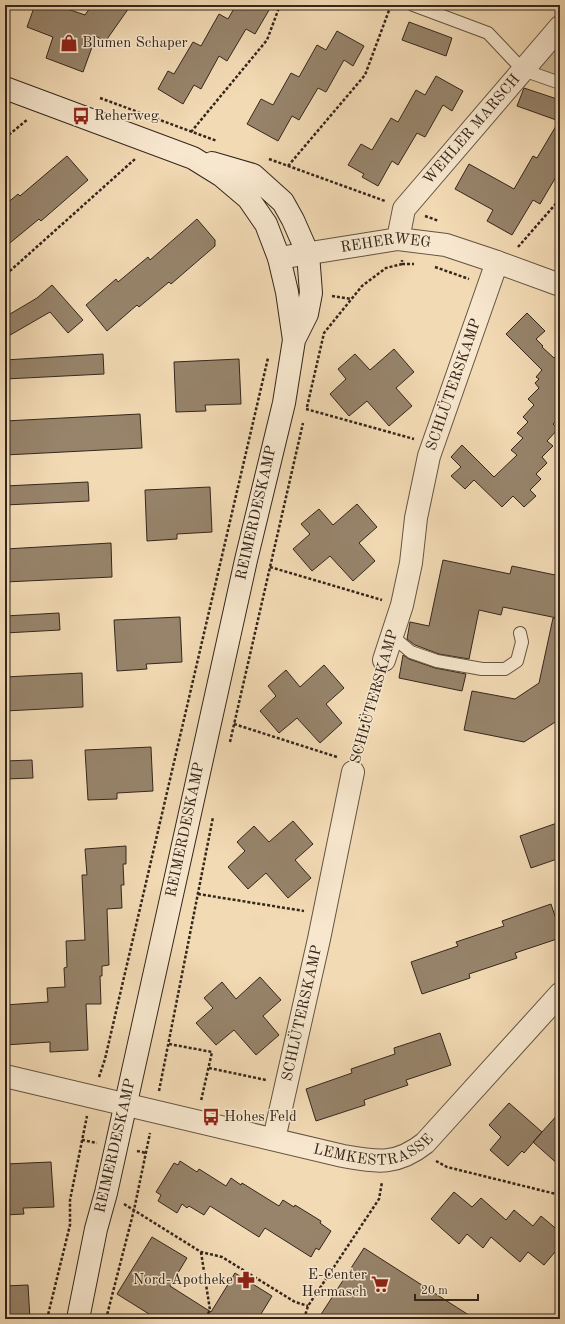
<svg xmlns="http://www.w3.org/2000/svg" width="565" height="1324" font-family="'Old Standard TT',serif">
	<style>
		.green { fill: #d2bc9a; stroke: #84725b }
		.building { fill: #97846b; stroke: #35271c }
		.lines { fill: none; stroke-linecap: round; stroke-linejoin: round }
		.service-casing { stroke: #645442; stroke-width: 14 }
		.minor-casing { stroke: #645442; stroke-width: 24 }
		.secondary-casing { stroke: #35271c; stroke-width: 24 }
		.path { stroke: #35271c; stroke-width: 2.5; stroke-dasharray: 3 2; stroke-linecap: butt }
		.service { stroke: #f7e7ce; stroke-width: 12 }
		.minor { stroke: #f7e7ce; stroke-width: 22 }
		.secondary { stroke: #f7e7ce; stroke-width: 22 }
		.labels { text-anchor: middle; dominant-baseline: central; stroke-width: 3; stroke-linejoin: round; paint-order: stroke }
		.poi-label { font-size: 15px; fill: #35271c; stroke: #f7e7ce; text-anchor: start }
		.street-label { font-size: 15px; fill: #35271c; stroke: #f7e7ce }
	</style>
	<rect width="100%" height="100%" fill="#f2dab4"/>
	<filter id="stains"><feTurbulence type="fractalNoise" baseFrequency=".005" numOctaves="4"/><feColorMatrix values="0 0 0 0 .2 0 0 0 0 .09 0 0 0 0 .02 0 0 0 .5 -.17"/></filter>
	<radialGradient id="worn" r=".72"><stop offset=".6" stop-color="#630" stop-opacity="0"/><stop offset="1" stop-color="#630" stop-opacity=".3"/></radialGradient>
	<path class="green" d="M560,27V83L523,70Z"/>
	<path class="building" d="M35,5H56L85,15L92,5H131L105,42L96,36L83,72L46,58L53,37L27,27Z
		M236,5H272L255,34L246,29L227,61L219,56L201,89L194,85L183,104L158,89L168,71L174,74L193,42L201,46L219,14L228,19Z
		M409,22L452,38L446,56L402,40Z
		M337,31L364,46L353,66L344,60L326,92L318,88L299,120L292,116L278,141L247,124L261,99L273,105L291,73L299,77L317,45L326,50Z
		M436,76L463,91L452,111L443,105L425,137L417,133L398,165L392,161L378,186L362,177L364,174L348,165L361,144L372,150L391,118L398,122L416,90L425,95Z
		M524,88L560,100V170L540,204L533,200L512,235L487,221L493,210L455,189L469,164L514,189L533,156L537,158L559,121L517,106Z
		M67,156L88,180L41,221L39,219L5,247V205L18,194L20,196Z
		M197,219L215,240V246L171,284L169,282L139,307L137,305L107,331L86,305L116,279L118,282L148,257L150,260Z
		M52,285L83,320L68,333L50,312L5,338V317L37,298Z
		M527,313L545,331L536,339L543,346L542,347L554,358L560,352V418L553,424L558,429L547,441L553,446L542,457L547,463L536,474L541,479L530,490L536,496L524,507L513,496L502,507L474,480L465,489L451,476L461,467L451,457L462,445L494,477L517,455L511,450L523,438L517,433L528,422L523,417L534,405L528,399L539,388L535,383L539,379L536,377L542,370L506,334Z
		M394,349L414,372L396,388L412,406L389,426L367,401L349,416L330,394L346,379L338,369L355,354L370,370Z
		M103,354L104,374L5,379V360Z
		M239,359L241,404L205,405L206,411L176,412L174,362Z
		M140,414L142,448L5,455V421Z
		M88,482L89,501L5,505V486Z
		M210,487L212,532L177,534V539L147,541L145,490Z
		M357,504L377,527L359,543L375,561L353,581L330,556L312,571L293,549L310,534L301,524L319,509L333,525Z
		M111,543L112,577L5,582V549Z
		M443,560L510,574L512,566L560,576V719L524,742L464,730L472,691L515,699L539,683L553,618H557L503,607L501,615L479,610L469,659L439,654L415,645L407,639L410,622L429,626Z
		M59,613L60,630L5,633V616Z
		M180,617L182,662L146,664L147,669L117,671L114,620Z
		M403,655L409,659L435,668L466,674L462,691L399,678Z
		M324,665L344,688L326,704L342,723L320,743L297,718L279,733L260,711L276,696L268,686L286,670L300,687Z
		M82,673L83,707L5,711V677Z
		M151,747L153,791L117,793V799L88,800L85,750Z
		M32,760L33,778L5,779V761Z
		M293,821L313,844L295,860L311,878L288,898L266,873L248,889L228,867L245,851L237,842L254,826L269,842Z
		M560,822V858L531,868L520,836Z
		M126,846V864H123L124,885H121L122,908L107,909L109,965L102,966V976H100L101,1004H86L88,1050L50,1052V1042L5,1045V1005L48,1002L47,988L65,987L64,968L67,967L66,941L85,940L82,875H87L85,849Z
		M551,904L560,931V938L515,953L517,958L469,974L470,978L422,994L411,962L458,946L456,942L504,926L502,921Z
		M260,977L281,1000L263,1016L279,1035L256,1055L234,1030L216,1045L196,1023L213,1008L204,998L222,982L236,999Z
		M440,1033L451,1065L406,1080L408,1085L364,1100L365,1105L316,1121L306,1089L352,1073L351,1069L395,1054L394,1048Z
		M509,1103L542,1132L524,1153L522,1151L508,1166L490,1150L501,1137L489,1125Z
		M560,1112V1166L533,1142Z
		M180,1161L197,1172L199,1169L226,1186L231,1178L241,1185L242,1183L279,1206L283,1200L294,1207L295,1205L321,1221L320,1223L331,1231L319,1250L316,1248L311,1257L265,1228L259,1237L210,1206L204,1215L189,1206L187,1208L182,1204L177,1213L158,1201L161,1195L156,1192L174,1163L178,1165Z
		M51,1162L54,1207L23,1208L24,1214L5,1215V1164Z
		M454,1192L472,1207L481,1198L506,1220L514,1210L533,1226L541,1216L560,1232V1246L544,1265L528,1252L520,1262L491,1237L483,1248L467,1234L459,1244L431,1219Z
		M152,1237L187,1258L170,1286L211,1312L235,1273L272,1296L258,1319H157L117,1294Z
		M364,1248L475,1319H318Z
		M28,1285L30,1319H5V1286Z"/>
	<g class="lines">
		<g class="service-casing">
			<path id="service" d="M413,5L488,33L523,70L560,83
				M392,636L411,652L437,661L482,669H505L517,661L522,642L520,633"/>
		</g>
		<g class="minor-casing">
			<g id="minor">
				<path id="s1" d="M398,239L404,209L560,27"/>
				<path id="s2" d="M279,258L398,239L446,245L497,262L560,285"/>
				<path id="s3" d="M384,660L402,605L411,563L416,518L429,456L497,262"/>
				<path id="s4" d="M5,1076L343,1156C377,1162 396,1166 425,1143L560,994"/>
				<path id="s5" d="M274,1139L319,939L353,772"/>
			</g>
		</g>
		<g class="secondary-casing">
			<path id="secondary" d="M5,88L193,158L222,176L248,198L266,224L279,258L287,292L294,340L284,403L246,560L106,1193L96,1229L78,1319
				M212,163L253,175L283,202L293,220L308,254L311,293L307,314L294,340"/>
		</g>
		<path class="path" d="M100,98L217,141
			M191,132L267,40L280,5
			M5,138L28,119
			M269,159L385,201
			M288,166L365,75L391,5
			M425,216L439,221
			M518,247L560,199
			M402,264H414
			M435,267L469,279
			M5,273L11,270L135,159
			M332,296L351,299
			M307,407L324,333L362,286L386,268L402,264V260
			M306,409L414,439
			M270,567L382,600
			M234,724L337,757
			M230,742L303,423
			M358,752L365,719L378,680
			M198,894L304,911
			M169,1044L212,1052L201,1101
			M209,1068L266,1080
			M99,1077L105,1059L268,358
			M159,1091L213,817
			M82,1140L97,1143
			M137,1151L146,1153
			M436,1161L447,1167L560,1195
			M124,1204L201,1252L222,1257L295,1302L308,1306
			M201,1252L210,1310L205,1319
			M47,1319L70,1225V1200L87,1116
			M106,1319L134,1210L150,1133
			M304,1319L308,1306L379,1199L382,1182"/>
		<use href="#service" class="service"/>
		<use href="#minor" class="minor"/>
		<use href="#secondary" class="secondary"/>
	</g>
	<defs>
		<g id="shop-bare" transform="scale(1.38)"><path d="M-5-2.5h2.3a2.7 3.5 0 0 1 5.4 0H5L5.5 6h-11ZM-1.5-2.5h3a1.5 2.3 0 0 0-3 0Z" fill="#8f2418" stroke="#f7e7ce" stroke-width="2.5" paint-order="stroke"/></g>
		<g id="bus-bare" transform="scale(1.38)"><path d="M-5-6H5V4H4V6H2V4H-2V6H-4V4H-5ZM-3.5-4V0h7V-4ZM-3.5 1.2v1.5H-2V1.2ZM2 1.2v1.5H3.5V1.2Z" fill="#8f2418" stroke="#f7e7ce" stroke-width="2.5" paint-order="stroke"/></g>
		<g id="pharmacy-bare" transform="scale(1.38)"><path d="M-2-6h4v4h4v4h-4v4h-4v-4h-4v-4h4Z" fill="#8f2418" stroke="#f7e7ce" stroke-width="2.5" paint-order="stroke"/></g>
		<g id="supermarket-bare" transform="scale(1.38)"><path d="M-6-5.5h2.5l.6 2H6L4.5 2H-2.5L-4.4-4H-6ZM-1.5 3.2a1.3 1.3 0 1 0 .1 0ZM3 3.2a1.3 1.3 0 1 0 .1 0Z" fill="#8f2418" stroke="#f7e7ce" stroke-width="2.5" paint-order="stroke"/></g>
	</defs>
	<g fill-rule="evenodd">
		<use href="#shop-bare" x="69" y="43"/>
		<use href="#bus-bare" x="81" y="116"/>
		<use href="#bus-bare" x="211" y="1117"/>
		<use href="#pharmacy-bare" x="246" y="1280"/>
		<use href="#supermarket-bare" x="380" y="1284"/>
	</g>
	<g class="labels">
		<g class="poi-label">
			<text x="82" y="43">Blumen Schaper</text>
			<text x="94" y="116">Reherweg</text>
			<text x="224" y="1117">Hohes Feld</text>
			<text x="367" y="1275" text-anchor="end">E-Center<tspan x="367" dy="17">Hermasch</tspan></text>
			<text x="233" y="1280" text-anchor="end">Nord-Apotheke</text>
		</g>
		<g class="street-label">
			<text stroke="none"><textPath href="#s1" startOffset="135">WEHLER MARSCH</textPath></text>
			<text stroke="none"><textPath href="#s2" startOffset="108">REHERWEG</textPath></text>
			<text stroke="none"><textPath href="#s3" startOffset="285">SCHLÜTERSKAMP</textPath></text>
			<text transform="translate(257 513) rotate(-77)">REIMERDESKAMP</text>
			<text transform="translate(375 697) rotate(-74)">SCHLÜTERSKAMP</text>
			<text transform="translate(186 830) rotate(-78)">REIMERDESKAMP</text>
			<text stroke="none"><textPath href="#s5" startOffset="129">SCHLÜTERSKAMP</textPath></text>
			<text stroke="none"><textPath href="#s4" startOffset="380">LEMKESTRASSE</textPath></text>
			<text transform="translate(116 1146) rotate(-77)">REIMERDESKAMP</text>
		</g>
	</g>
	<rect width="565" height="1324" fill="none" stroke="#f2dab4" stroke-width="20"/>
	<rect x="6" y="6" width="553" height="1312" fill="none" stroke="#35271c" stroke-width="2"/>
	<rect x="10" y="10" width="545" height="1304" fill="none" stroke="#35271c"/>
	<path d="M415 1294v6h63v-6" fill="none" stroke="#35271c" stroke-width="2"/>
	<text x="421" y="1294" font-size="12" fill="#35271c" stroke="#f7e7ce" stroke-width="3" paint-order="stroke">20 m</text>
	<rect width="100%" height="100%" filter="url(#stains)"/>
	<rect width="100%" height="100%" fill="url(#worn)"/>
</svg>
